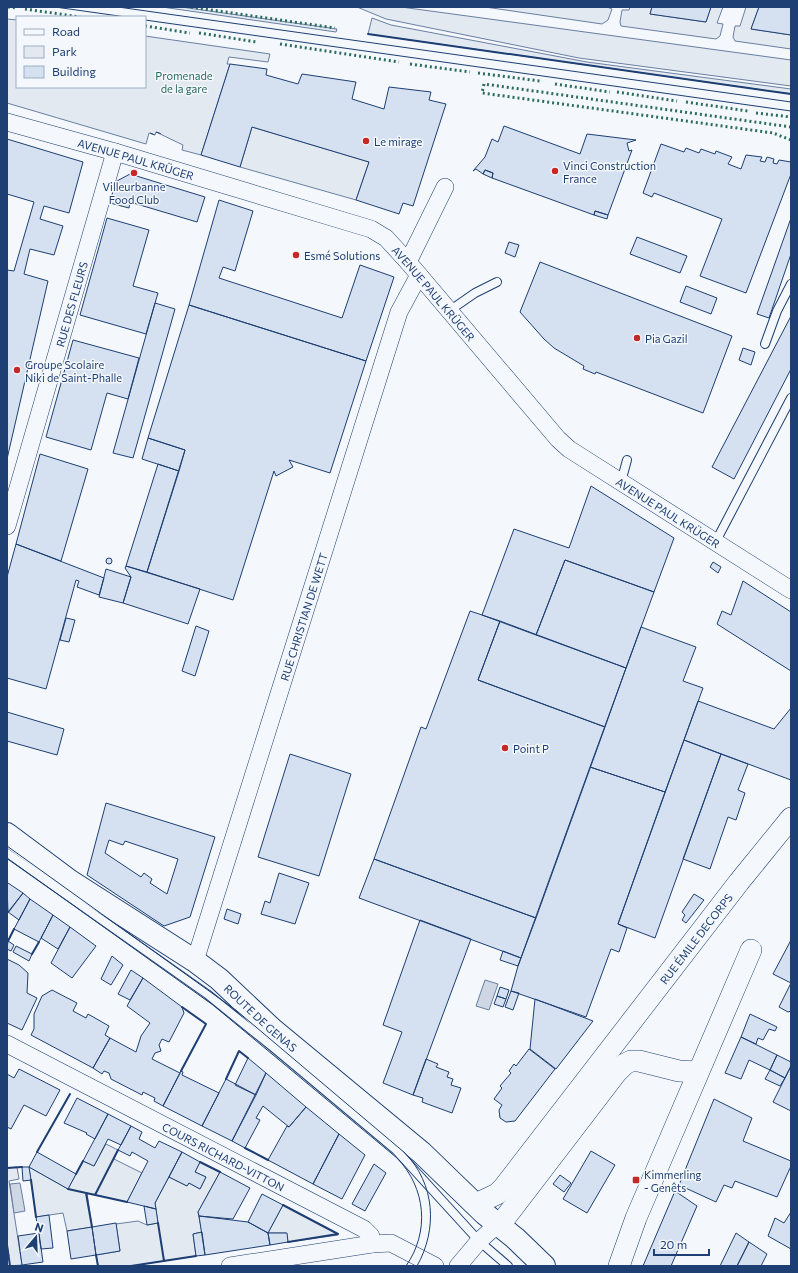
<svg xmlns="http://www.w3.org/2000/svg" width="798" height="1273" font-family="Commissioner,sans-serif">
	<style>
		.green { fill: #e3e9f0; stroke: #687fa3 }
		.water { fill: #cfd7e4; stroke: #687fa3 }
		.building { fill: #d5e0f0; stroke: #1d3f73; fill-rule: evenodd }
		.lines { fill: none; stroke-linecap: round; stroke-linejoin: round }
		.service-casing { stroke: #1d3f73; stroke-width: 10 }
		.minor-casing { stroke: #1d3f73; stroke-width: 18 }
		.tertiary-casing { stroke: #1d3f73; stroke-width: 22 }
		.secondary-casing { stroke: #1d3f73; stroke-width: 24 }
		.service { stroke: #f4f7fb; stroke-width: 8 }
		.minor { stroke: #f4f7fb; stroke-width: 17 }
		.tertiary { stroke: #f4f7fb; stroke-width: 21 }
		.secondary { stroke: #f4f7fb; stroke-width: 22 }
		.tram { stroke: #1d3f73; stroke-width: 1 }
		.hedge { stroke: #2c6c60; stroke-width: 3; stroke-dasharray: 2 3; stroke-linecap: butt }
		.fence { stroke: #1d3f73; stroke-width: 1; stroke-dasharray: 5 2; stroke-linecap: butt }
		.wall { stroke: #1d3f73; stroke-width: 2 }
		.poi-dot { fill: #c62828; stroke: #f4f7fb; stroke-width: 1.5 }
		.labels { text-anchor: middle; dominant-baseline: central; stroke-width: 3; stroke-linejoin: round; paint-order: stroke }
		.park-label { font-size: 11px; fill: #2c6c60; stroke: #f4f7fb }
		.poi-label { font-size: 11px; fill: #1d3f73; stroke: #f4f7fb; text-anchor: start }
		.street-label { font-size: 11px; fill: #1d3f73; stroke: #f4f7fb }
	</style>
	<rect width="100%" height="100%" fill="#f4f7fb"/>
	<path class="green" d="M162,7H181L337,29L336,32Z
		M357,7H401L791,60V86L579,58L386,19Z
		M485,7H607L612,9L608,20L602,24Z
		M630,7H652L650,14L706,22L711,7H723L717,23L723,24L720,36L716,39L621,26L620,22L622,10H629Z
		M746,7H759L751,29L791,35V49L735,41L733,37L735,26H740Z
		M372,18L391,25L587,62L791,89V94L368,34Z
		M7,19L17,20V87H145V36L270,54L268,62L229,57L227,64H230L201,155L182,150L183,145L156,132L155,135L149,133L146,144L7,103Z
		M252,127L369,162L356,200L240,167Z
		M106,1144L118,1150L114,1159L142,1173L127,1202L87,1193L92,1227L67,1231L63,1213L36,1217L29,1167L68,1189L83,1161L94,1166Z
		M200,1162L220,1172L198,1212L202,1232L193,1234L196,1256L131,1266H98L96,1255L120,1251L116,1224L138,1221L147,1225L158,1223L155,1203L169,1177L187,1186L189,1183L200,1189L206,1177L195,1172Z
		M17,1167L19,1179L9,1181L22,1265L7,1266V1257L9,1256L7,1245V1168Z
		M283,1205L338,1234V1235L288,1242L286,1233H268Z"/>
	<path class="water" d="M485,980L498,984L489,1010L476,1006Z
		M20,1183L25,1211L14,1213L10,1184Z"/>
	<path class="building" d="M652,7H711L706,22L650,14Z
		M759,7H791V35L751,29Z
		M230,64L267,69L266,75L298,84L302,74L356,82L352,99L384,109L389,87L431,92L429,100L446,104L413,206L403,203L399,214L356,200L369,162L252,127L240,167L201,155Z
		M504,126L580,154L587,134L636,140L627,143L629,151L632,150L608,215L595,211L594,215L492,178L493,173L485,170L483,174L476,169L473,171L485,157L492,139L498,142Z
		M7,139L83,162L69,213L44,206L40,219L63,226L54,255L30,249L24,274L48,281L7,459V270L14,271L34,202L7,194Z
		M661,144L684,152L686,148L699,153L701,149L715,154L716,151L732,157L728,164L741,169L746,155L762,157L760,161L765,162L767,157L774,159L773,163L777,164L779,160L791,162V174L746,293L700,276L722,219L654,193L652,197L643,193Z
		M485,170L493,173L492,178L483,174Z
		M130,174L205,197L197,222L130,202L129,208L110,203L115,182Z
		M219,200L253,211L235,271L223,267L219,278L342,318L360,265L394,277L366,361L189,305Z
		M595,211L608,215L607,219L594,215Z
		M107,218L149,230L133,286L158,293L146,334L80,315Z
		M791,218V254L769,318L757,314Z
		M637,237L687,256L680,273L630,254Z
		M509,242L519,245L515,257L505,253Z
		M540,262L732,336L703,413L596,372L595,374L583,369L584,366L554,348L544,339L520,312Z
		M686,286L717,298L711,314L680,302Z
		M155,303L175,309L133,458L113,453Z
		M189,305L366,361L330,473L289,460L293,467L276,476L274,471L233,600L147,572L185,450L148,438Z
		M791,316V369L734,479L712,467Z
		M73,340L139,358L128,399L107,393L91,450L46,437Z
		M743,348L755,352L751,365L739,360Z
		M148,438L185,450L179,471L142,459Z
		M40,454L88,469L61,561L16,544Z
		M158,464L179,471L147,572L126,566Z
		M591,486L674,538L654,592L565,560L536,635L482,615L514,529L569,548Z
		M16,544L104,578L99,595L77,587L79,581L76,580L46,689L7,678V577Z
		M106 561a3 3 0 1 1 6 0a3 3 0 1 1-6 0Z
		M565,560L654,592L626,668L536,635Z
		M713,562L721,567L718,573L710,567Z
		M126,566L200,589L188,624L123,603L131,577L125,568Z
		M106,569L131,577L123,603L99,597Z
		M743,581L791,612V671L717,624L722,611L731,615Z
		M470,611L500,621L478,680L605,727L536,918L374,859L421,727L426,729Z
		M66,618L75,620L69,642L60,640Z
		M500,621L626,668L605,727L478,680Z
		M196,626L209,631L195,676L182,671Z
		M641,627L696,647L683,681L703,688L665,792L590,767Z
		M698,701L774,729L791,708V780L684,740Z
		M7,712L64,729L57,755L7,741Z
		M684,740L721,754L655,938L618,924Z
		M290,754L351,774L319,876L258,857Z
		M721,754L748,764L738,790L745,793L736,820L728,817L710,869L683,859Z
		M590,767L665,792L618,924L627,928L619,952L611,949L586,1017L511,991L518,966Z
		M106,803L215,837L190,917L164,926L87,875ZM109,840L123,845L125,841L178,859L167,894L150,883L152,879L144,873L141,877L105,853Z
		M374,859L536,918L521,958L359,898Z
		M279,873L309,883L295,924L261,914L265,901L270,903Z
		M8,883L23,893L8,913L7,885Z
		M23,893L30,899L19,920L8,912Z
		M694,894L704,900L686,923L682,920L685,915L682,912Z
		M30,899L53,915L39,942L14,929Z
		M227,909L241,914L238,924L224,919Z
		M53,915L70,927L58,949L41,938Z
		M420,920L471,939L413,1095L383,1083L402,1032L383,1025Z
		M70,927L96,946L72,978L51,963Z
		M791,940V983L773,974Z
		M8,941L14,945L11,951L7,949Z
		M16,946L32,954L29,961L13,952Z
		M503,951L521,958L518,966L500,960Z
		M112,956L123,965L111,985L101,979Z
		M7,959L19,965L28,973L27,993L37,998L22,1030L7,1023Z
		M131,970L143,978L130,1000L118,994Z
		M143,978L182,1007L184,1013L169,1042L162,1039L159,1045L161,1051L155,1053L152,1059L180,1073L163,1106L154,1101L155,1098L143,1092L142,1095L111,1079L109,1073L104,1071L102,1074L93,1068L110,1038L136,1052L141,1036L150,1023L127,1006Z
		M791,983V1011L788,1012L779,1007Z
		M500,987L509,990L506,999L497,996Z
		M52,990L77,1003L73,1011L86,1018L88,1014L109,1026L105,1035L110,1038L93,1068L31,1035L34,1029V1014L42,996Z
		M511,991L519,993L513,1010L505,1007Z
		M497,996L506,999L503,1007L494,1004Z
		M535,999L593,1021L556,1069L530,1049Z
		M750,1014L777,1027L775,1031L769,1029L763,1040L758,1038L756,1044L741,1037Z
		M741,1037L777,1055L770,1070L749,1060L741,1079L725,1073Z
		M529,1049L555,1069L515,1121L506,1122L500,1118L499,1110L502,1105L494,1099L502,1088L500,1086L511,1073L509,1071L514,1064L516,1066Z
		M777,1055L791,1062V1066L785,1078L770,1070Z
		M248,1058L266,1073L256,1095L235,1085Z
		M426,1059L438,1064L436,1067L449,1072L447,1077L453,1079L451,1085L461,1088L452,1113L422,1102L423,1098L413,1095Z
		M791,1066V1111L773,1102Z
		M19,1069L60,1090L46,1116L24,1105L11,1129L7,1127V1074L14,1078Z
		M770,1070L785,1078L780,1086L765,1079Z
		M181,1071L183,1072L182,1075L219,1093L202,1126L163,1106Z
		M266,1073L306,1107L289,1127L263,1106L256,1118L260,1120L245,1148L232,1141Z
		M226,1079L256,1095L232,1141L202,1126Z
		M77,1098L108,1114L95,1139L86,1134L87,1133L64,1123Z
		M714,1099L752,1118L743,1141L791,1161V1166L777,1197L735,1181L732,1188L724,1185L716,1202L679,1185Z
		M306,1107L339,1134L313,1184L268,1160L287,1126L289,1127Z
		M108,1114L131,1126L121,1145L108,1139L94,1166L83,1161Z
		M131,1126L142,1132L139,1139L155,1148L159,1141L182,1152L155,1203L156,1209L127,1202L148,1161L132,1152L130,1156L118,1150Z
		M339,1134L365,1155L342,1199L313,1184Z
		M591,1151L615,1165L587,1213L563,1199Z
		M37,1152L76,1174L68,1189L29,1167Z
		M182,1152L200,1162L195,1172L206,1177L200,1189L189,1183L187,1186L169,1177Z
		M374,1164L386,1173L365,1211L352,1204Z
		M22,1167H29L31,1180L23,1181Z
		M220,1172L250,1188L233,1219L199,1216L198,1212Z
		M560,1175L571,1183L564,1192L553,1184Z
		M675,1191L697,1206L671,1266H643Z
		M262,1194L283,1205L268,1233H287L288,1242L270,1245L268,1233L248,1222Z
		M144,1206L156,1209L158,1223L147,1225Z
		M791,1212V1249L768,1236L775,1218L784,1223Z
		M49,1215L53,1248L41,1249L36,1217Z
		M199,1216L248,1222L268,1233L270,1245L205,1255Z
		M116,1223L120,1251L96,1255L92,1227Z
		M92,1227L96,1255L71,1259L67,1231Z
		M202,1232L205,1255L196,1256L193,1234Z
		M39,1233L43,1262L22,1265L18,1236Z
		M736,1233L749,1242L737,1266H720Z
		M749,1242L767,1254L761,1266H737Z"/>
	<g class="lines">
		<g class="service-casing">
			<path id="service" d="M449,311L475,293L497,282
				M765,344L777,311L791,284
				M621,482L627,460
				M715,543L791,398
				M7,853L207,994L274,1048L396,1150L479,1241L508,1266"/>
		</g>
		<g class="minor-casing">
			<g id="minor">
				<path id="s1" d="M7,122L115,152L371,229L386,238L408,262L558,439L569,449L791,590"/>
				<path d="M408,262L445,187"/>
				<path id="s2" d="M7,526L115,152"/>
				<path id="s3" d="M195,961L399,312L419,275"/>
				<path id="s4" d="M7,1044L364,1229L371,1236L372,1244"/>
				<path d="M230,1266L372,1244L391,1243L435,1266"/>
				<path d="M458,1266L479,1241L498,1224"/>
			</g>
		</g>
		<g class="tertiary-casing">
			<g id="tertiary">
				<path id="s5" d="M476,1204L497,1194L504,1187L739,882L791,818"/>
				<path d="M498,1224L505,1218L616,1073L625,1064L631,1061H639L679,1071L698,1072"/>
				<path d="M619,1266L636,1218L751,950"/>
			</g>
		</g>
		<g class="secondary-casing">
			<g id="secondary">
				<path id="s6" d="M7,834L70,881L195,961L219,979L272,1029L422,1153L485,1214L515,1238L544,1266"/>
			</g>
		</g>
		<use href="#service" class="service"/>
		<use href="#minor" class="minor"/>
		<use href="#tertiary" class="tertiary"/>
		<use href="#secondary" class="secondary"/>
		<path class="tram" d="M55,7L126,17
			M118,7L791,102
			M145,20L791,111
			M7,846L237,1011L405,1153C435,1184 438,1229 417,1266
			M7,858L213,1005L397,1158C426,1188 430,1232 406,1266"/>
		<path class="hedge" d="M8,7L16,8
			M191,7L335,28
			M25,9L80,17
			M145,26L190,33
			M199,33L257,42
			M280,44L399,62
			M410,64L470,72
			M478,73L540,81
			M555,84L610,92
			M617,92L677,101
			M686,102L748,111
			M756,113L791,117
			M791,127L484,84L482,93L773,133L791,140"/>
		<path class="fence" d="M156,132L162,134
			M150,133L155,135"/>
		<path class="wall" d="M368,34L791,94
			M8,941L14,929
			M32,954L39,942
			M181,1071L206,1024L182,1007
			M226,1079L239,1051L248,1058
			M245,1148L268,1160
			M37,1152L70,1094
			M200,1162L220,1172
			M7,1168L22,1167
			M76,1174L83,1161
			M31,1180L36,1217
			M68,1189L127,1202
			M86,1193L92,1227
			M95,1195L118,1150
			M283,1205L338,1234L288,1242
			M158,1223L164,1261
			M7,1245L10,1266
			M96,1255L98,1266
			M131,1266L196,1256"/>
	</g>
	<g class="poi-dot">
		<circle cx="366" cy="141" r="4"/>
		<circle cx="555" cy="171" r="4"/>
		<circle cx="134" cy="173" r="4"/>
		<circle cx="296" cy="255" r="4"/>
		<circle cx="637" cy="338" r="4"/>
		<circle cx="17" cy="370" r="4"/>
		<circle cx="505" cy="748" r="4"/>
		<rect x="632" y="1176" width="8" height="8" rx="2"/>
	</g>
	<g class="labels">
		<g class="park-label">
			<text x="184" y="75">Promenade<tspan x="184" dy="13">de la gare</tspan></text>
		</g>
		<g class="poi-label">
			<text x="374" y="141">Le mirage</text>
			<text x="563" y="165">Vinci Construction<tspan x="563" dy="13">France</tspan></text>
			<text x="134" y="186" text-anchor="middle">Villeurbanne<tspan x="134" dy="13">Food Club</tspan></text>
			<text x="304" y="255">Esmé Solutions</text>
			<text x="645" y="338">Pia Gazil</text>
			<text x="25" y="364">Groupe Scolaire<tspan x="25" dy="13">Niki de Saint-Phalle</tspan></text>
			<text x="513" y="748">Point P</text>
			<text x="644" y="1174">Kimmerling<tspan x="644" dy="13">- Genêts</tspan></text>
		</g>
		<g class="street-label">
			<text stroke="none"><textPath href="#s1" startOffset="134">AVENUE PAUL KRÜGER</textPath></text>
			<text stroke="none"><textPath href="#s1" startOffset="470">AVENUE PAUL KRÜGER</textPath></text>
			<text stroke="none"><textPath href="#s2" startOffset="231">RUE DES FLEURS</textPath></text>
			<text stroke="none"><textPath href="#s1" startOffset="794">AVENUE PAUL KRÜGER</textPath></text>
			<text stroke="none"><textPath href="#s3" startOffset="361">RUE CHRISTIAN DE WETT</textPath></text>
			<text stroke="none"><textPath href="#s5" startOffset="347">RUE ÉMILE DECORPS</textPath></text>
			<text stroke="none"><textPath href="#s6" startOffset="314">ROUTE DE GENAS</textPath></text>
			<text stroke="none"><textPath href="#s4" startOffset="244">COURS RICHARD-VITTON</textPath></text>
		</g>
	</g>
	<rect width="798" height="1273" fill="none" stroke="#1d3f73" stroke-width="16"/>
	<rect x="16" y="16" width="130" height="72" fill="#f4f7fb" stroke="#9eadc5"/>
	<rect x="24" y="29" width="20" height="6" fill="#f4f7fb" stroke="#9eadc5"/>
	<text x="52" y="36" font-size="12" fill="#1d3f73">Road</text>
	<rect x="24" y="46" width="20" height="12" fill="#e3e9f0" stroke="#9eadc5"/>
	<text x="52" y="56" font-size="12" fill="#1d3f73">Park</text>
	<rect x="24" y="66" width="20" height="12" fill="#d5e0f0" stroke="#9eadc5"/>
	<text x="52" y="76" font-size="12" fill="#1d3f73">Building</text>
	<g transform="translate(36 1237) rotate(19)" stroke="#f4f7fb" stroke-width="3" paint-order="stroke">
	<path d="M0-3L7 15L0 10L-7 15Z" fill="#1d3f73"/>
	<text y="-6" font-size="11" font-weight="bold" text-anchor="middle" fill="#1d3f73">N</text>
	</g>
	<path d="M654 1249v6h55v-6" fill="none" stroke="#1d3f73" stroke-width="2"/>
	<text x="660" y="1249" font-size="12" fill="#1d3f73" stroke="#f4f7fb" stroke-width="3" paint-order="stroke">20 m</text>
</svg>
